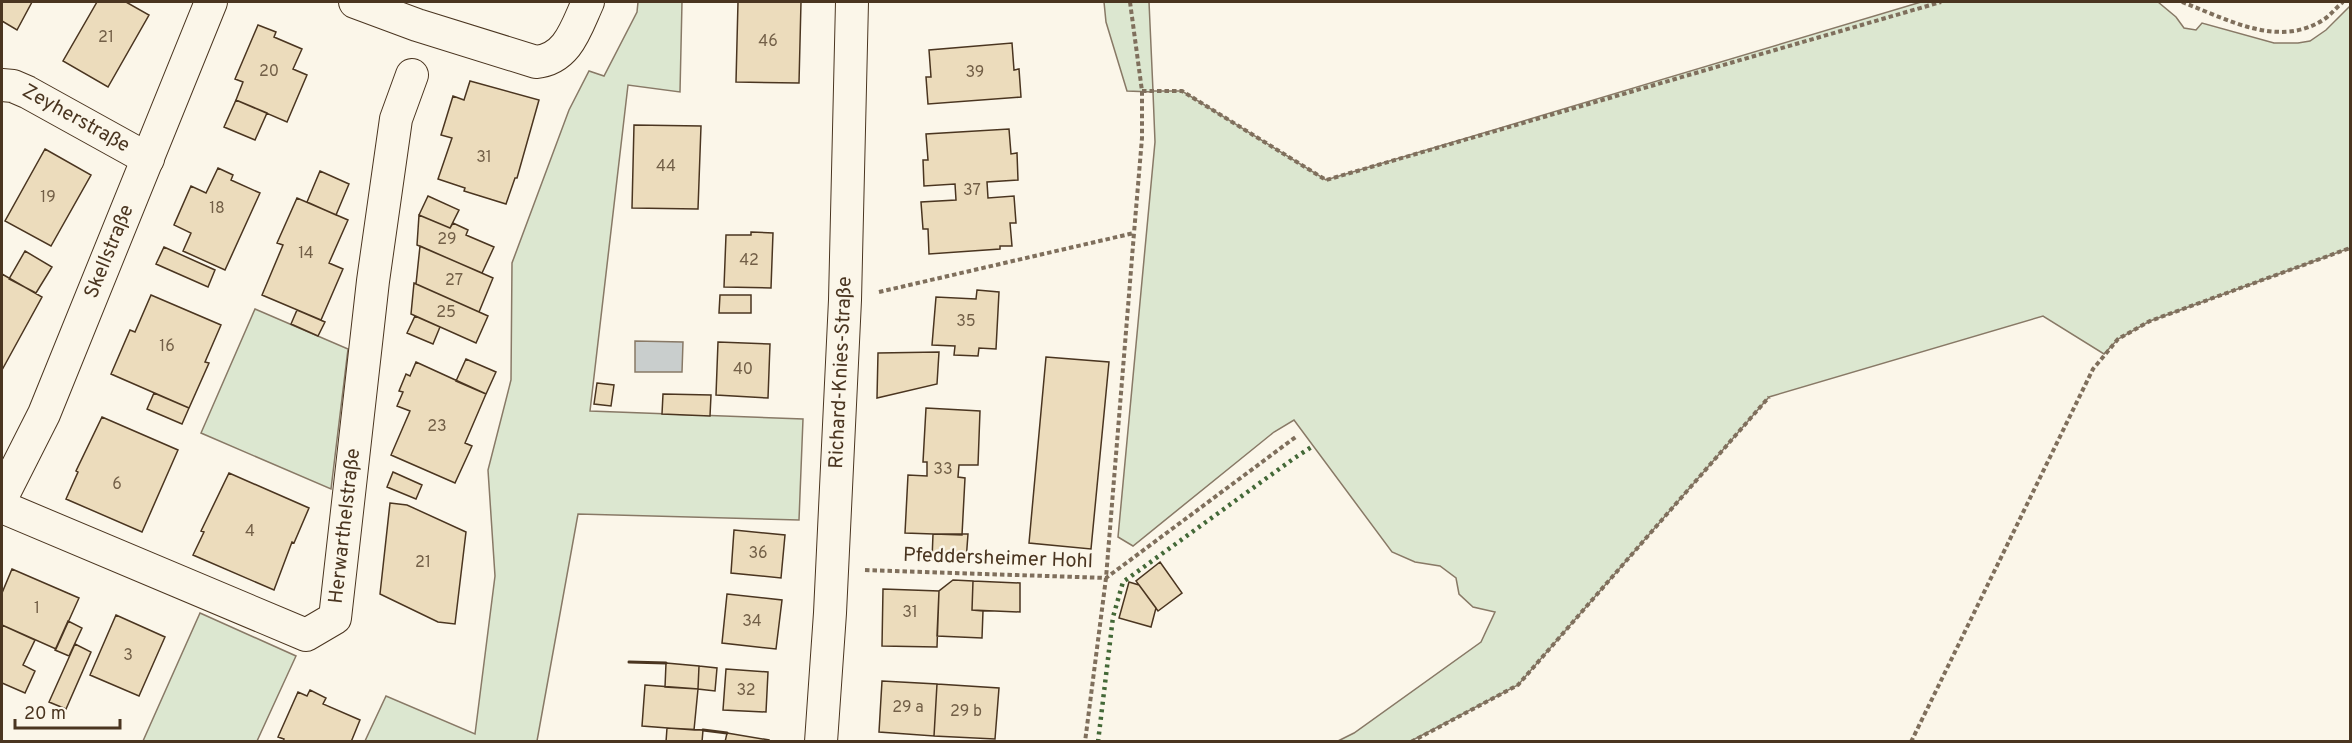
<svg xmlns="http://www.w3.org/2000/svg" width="2352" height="743" font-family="Overpass,sans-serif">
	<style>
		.green { fill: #dce7d0; stroke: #887966; stroke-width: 1.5 }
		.water { fill: #c9cecd; stroke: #887966; stroke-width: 1.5 }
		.building { fill: #ecdcbc; stroke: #4a3520; stroke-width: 1.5 }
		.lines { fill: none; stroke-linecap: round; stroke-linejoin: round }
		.minor-casing { stroke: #4a3520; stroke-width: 34 }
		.path { stroke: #7f6f5c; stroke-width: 4; stroke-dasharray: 4.5 3; stroke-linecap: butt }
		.minor { stroke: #fbf6e9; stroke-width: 32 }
		.hedge { stroke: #436837; stroke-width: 4.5; stroke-dasharray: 3 4.5; stroke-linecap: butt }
		.wall { stroke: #4a3520; stroke-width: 3 }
		.labels { text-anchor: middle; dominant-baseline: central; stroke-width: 4.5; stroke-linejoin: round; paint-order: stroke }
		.number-label { font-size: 16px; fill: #725f47 }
		.street-label { font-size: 20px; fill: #4a3520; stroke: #fbf6e9 }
	</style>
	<rect width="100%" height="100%" fill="#fbf6e9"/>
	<path class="green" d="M638,2H682L680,92L628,85L590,411L803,419L799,520L578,514L537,741H365L386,696L475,734L495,576L488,470L511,380L512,263L569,110L589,71L604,76L637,12Z
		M1104,2H1149L1153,91H1182L1326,180L1921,2H2158L2176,17L2184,28L2196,30L2202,23L2274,43H2298L2310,41L2326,30L2350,6V248L2150,321L2118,339L2104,354L2043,316L1769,397L1518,685L1411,741H1338L1354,733L1481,642L1495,612L1473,607L1459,594L1456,578L1440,566L1415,562L1392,552L1294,420L1274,432L1133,546L1118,537L1155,142L1153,92L1127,91L1106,22Z
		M255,309L348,349L331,489L201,433Z
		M200,613L296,656L257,741H143Z"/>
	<path class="water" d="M635,341L683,342L682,372H635Z"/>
	<path class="building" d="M2,2H32L17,30L2,21Z
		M97,2H126L149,15L108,87L63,61Z
		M738,2H801L799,83L736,82Z
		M258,25L276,32L274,37L302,49L293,69L307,75L287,122L236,100L243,82L235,79Z
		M1012,43L1014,70L1019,69L1021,97L928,104L926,77H931L929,50Z
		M470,81L539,100L517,178H515L506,204L464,191L465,188L438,179L452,138L441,135L453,96L464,100Z
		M236,100L267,113L255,140L224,127Z
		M634,125L701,126L698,209L632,208Z
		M1009,129L1011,154L1017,153L1018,180L987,182L988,198L1014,196L1016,223H1010L1012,246H1000V249L929,254L928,229H923L921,202L956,200L955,184L924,186L923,160H928L926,134Z
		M45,149L91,175L51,246L5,221Z
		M218,168L233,175L231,180L260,193L225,270L183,251L191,233L174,225L191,186L206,193Z
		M320,171L349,184L336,215L307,202Z
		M428,196L459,210L450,228L419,215Z
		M297,198L348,220L329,263L343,269L321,320L262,295L283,245L277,243Z
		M419,215L450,228L453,223L468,230L466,235L494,247L482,273L417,245Z
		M751,232L773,233L771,288L724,287L726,235H751Z
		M420,246L493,278L479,312L416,284Z
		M164,247L215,270L208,287L156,264Z
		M25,251L52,267L36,293L9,279Z
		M2,274L42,297L2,370Z
		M414,283L488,316L476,343L411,314Z
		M977,290L999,292L996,349L979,348L978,356L954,355L955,346L932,345L936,297L976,299Z
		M151,295L221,325L205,362L209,363L189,408L111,374L130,330L135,332Z
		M720,295H751V313H719Z
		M297,310L325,322L318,336L291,324Z
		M415,316L440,327L433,344L407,333Z
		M718,342L770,344L768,398L716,395Z
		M939,352L937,384L877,398L878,353Z
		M1046,357L1109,362L1091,549L1029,543Z
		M466,359L496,372L486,394L456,381Z
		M416,362L486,394L465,443L472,446L455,483L391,455L410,411L397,406L403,392L399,391L406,374L410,376Z
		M597,383L614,385L611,406L594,404Z
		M154,393L189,408L182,424L147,409Z
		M663,394L711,395L710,416L662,414Z
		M926,408L980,411L978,465H959L958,477L965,478L962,535L905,533L908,475L927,476V462H923Z
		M102,417L178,450L142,532L66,499L78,472L76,471Z
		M393,472L422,485L416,499L387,487Z
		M229,473L309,508L294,543L292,542L274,590L193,555L204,532L201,531Z
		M390,503L407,505L466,532L455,624L438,622L380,594Z
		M734,530L785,535L781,578L731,573Z
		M933,534H968L966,561L932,560Z
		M1160,562L1182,593L1158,611L1136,581Z
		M12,569L79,598L56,649L2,625V593Z
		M953,580L973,581L972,610L983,611L982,638L937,636L939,591Z
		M973,581L1020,583V612L972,610Z
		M1129,582L1139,585L1156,608L1151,627L1119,618Z
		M883,589L939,591L937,647L882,646Z
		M727,594L782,600L776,649L722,643Z
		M116,615L165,637L139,696L90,675Z
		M68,621L82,628L69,656L55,650Z
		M2,625L35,640L23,665L35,671L25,693L2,683Z
		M75,644L91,652L66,709L49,702Z
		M666,663L699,666L698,689L665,687Z
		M699,666L717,668L715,691L698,689Z
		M726,669L768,672L766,712L723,710Z
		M882,681L937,684L934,736L879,732Z
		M937,684L999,688L995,739L934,736Z
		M645,685L698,689L694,730L642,726Z
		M310,690L326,698L323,704L360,720L351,742H283L284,739L278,737L298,692L307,696Z
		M667,728L703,730L702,742H666Z
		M727,733L769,740V742H725Z"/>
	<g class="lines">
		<g class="minor-casing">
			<g id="minor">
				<path d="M355,2L417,25L536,62C568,59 576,28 588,2"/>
				<path id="s1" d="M2,85L13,86L27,92L148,159"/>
				<path id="s2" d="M2,497L44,414L211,2"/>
				<path id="s3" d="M2,507L306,635L335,618L373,281L396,119L412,75"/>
				<path id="s4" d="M821,742L830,613L845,300L852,2"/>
			</g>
		</g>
		<path class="path" d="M1130,2L1142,91V138L1134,233
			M2182,2C2227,19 2280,50 2326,18C2332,13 2337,7 2343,2
			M1142,91H1182L1326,180L1941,2
			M879,292L1134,233L1106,578L1085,742
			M865,570L1106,578L1297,436
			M1411,742L1518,685L1769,397
			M1911,742L2093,369L2118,339L2150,321L2350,248"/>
		<use href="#minor" class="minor"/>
		<path class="hedge" d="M1098,742L1113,617L1123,582L1293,459L1313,446"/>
		<path class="wall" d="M629,662L666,663
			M703,730L727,733"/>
	</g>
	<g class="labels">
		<g class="number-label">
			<text x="106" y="38">21</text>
			<text x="768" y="42">46</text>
			<text x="269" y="72">20</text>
			<text x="975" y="73">39</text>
			<text x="484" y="158">31</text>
			<text x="666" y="167">44</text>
			<text x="972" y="191">37</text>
			<text x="48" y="198">19</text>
			<text x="217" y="209">18</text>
			<text x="447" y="240">29</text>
			<text x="306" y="254">14</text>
			<text x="749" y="261">42</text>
			<text x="454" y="281">27</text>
			<text x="446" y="313">25</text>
			<text x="966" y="322">35</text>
			<text x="167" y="347">16</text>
			<text x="743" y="370">40</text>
			<text x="437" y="427">23</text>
			<text x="943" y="470">33</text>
			<text x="117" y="485">6</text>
			<text x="250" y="532">4</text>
			<text x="758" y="554">36</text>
			<text x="423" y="563">21</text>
			<text x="37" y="609">1</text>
			<text x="910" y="613">31</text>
			<text x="752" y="622">34</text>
			<text x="128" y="656">3</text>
			<text x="746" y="691">32</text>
			<text x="908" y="708">29 a</text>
			<text x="966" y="712">29 b</text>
		</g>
		<g class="street-label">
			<text stroke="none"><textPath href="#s1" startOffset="82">Zeyherstraße</textPath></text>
			<text stroke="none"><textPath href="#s2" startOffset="268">Skellstraße</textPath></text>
			<text stroke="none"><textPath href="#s4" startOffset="370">Richard-Knies-Straße</textPath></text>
			<text stroke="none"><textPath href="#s3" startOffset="456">Herwarthelstraße</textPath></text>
			<text transform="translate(998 559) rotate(2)">Pfeddersheimer Hohl</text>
		</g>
	</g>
	<rect width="2352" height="743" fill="none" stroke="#4a3520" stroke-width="6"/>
	<path d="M15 719v9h105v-9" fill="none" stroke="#4a3520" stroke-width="3"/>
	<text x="24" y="719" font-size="18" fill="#4a3520" stroke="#fbf6e9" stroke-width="4.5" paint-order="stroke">20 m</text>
</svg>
